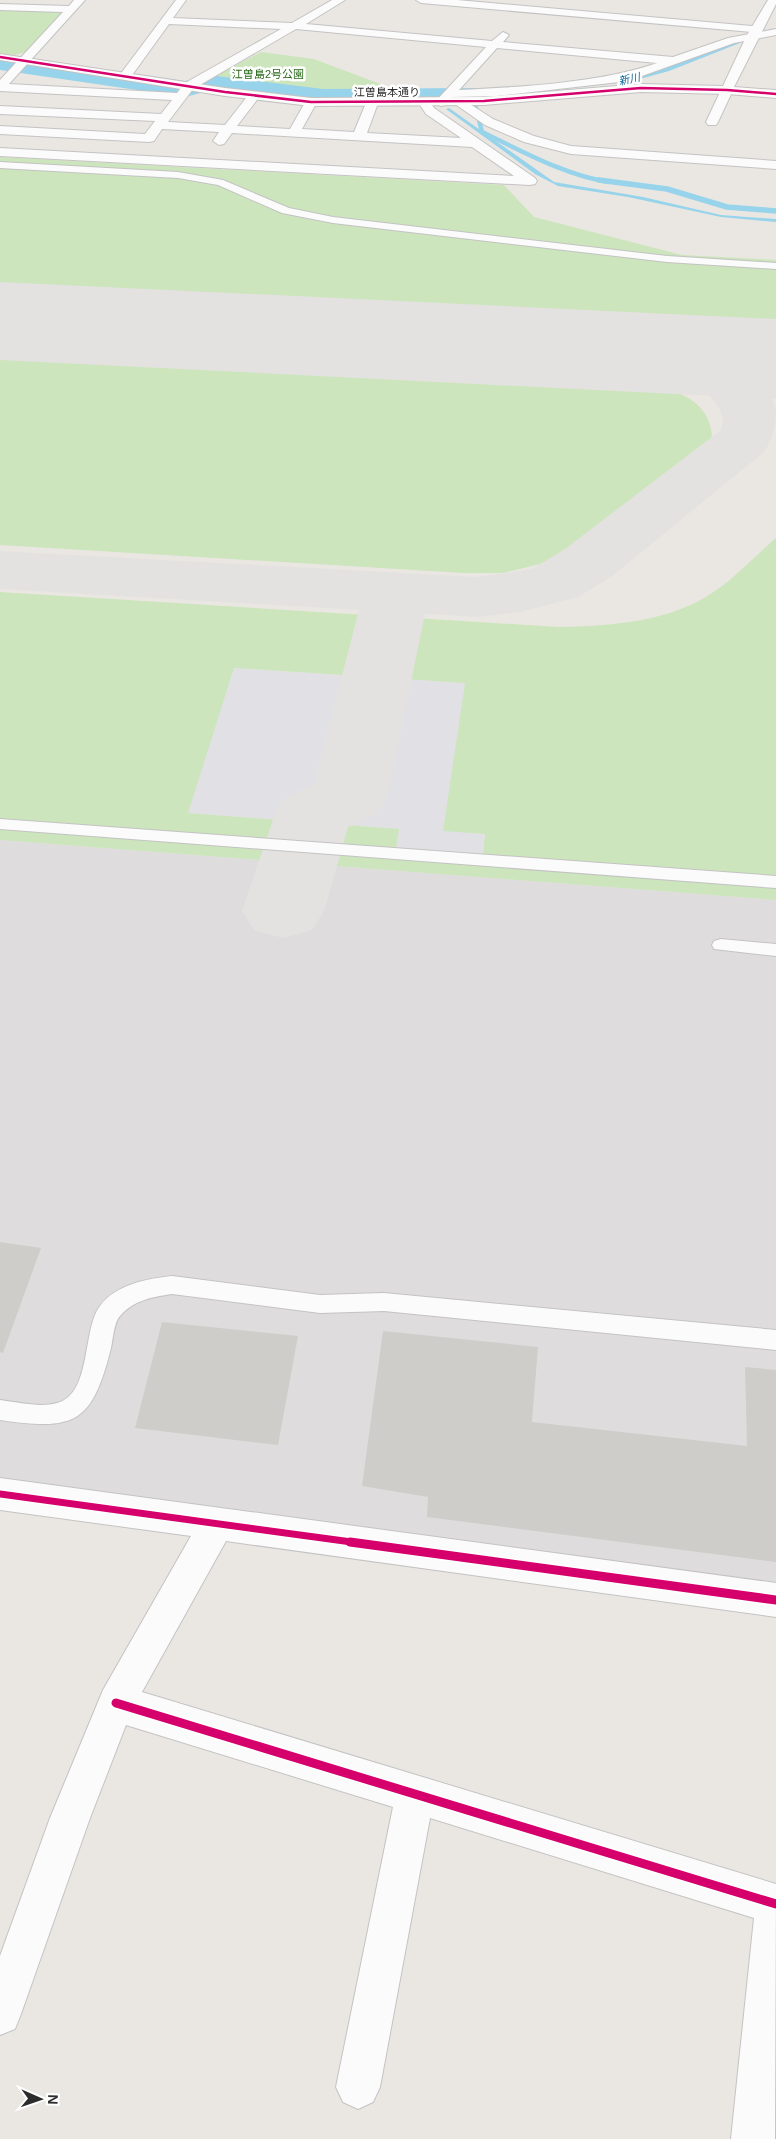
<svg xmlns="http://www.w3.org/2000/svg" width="776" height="2139" font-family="Helvetica,'Noto Sans JP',sans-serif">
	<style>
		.industrial { fill: #dfdcde }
		.airport { fill: #e1e1e5 }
		.green { fill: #cce5bc; fill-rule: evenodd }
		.water { fill: #97d3ea }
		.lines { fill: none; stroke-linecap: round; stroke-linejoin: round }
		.stream-far1 { stroke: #97d3ea; stroke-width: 4.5 }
		.stream { stroke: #97d3ea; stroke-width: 5.5 }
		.river { fill: #97d3ea; fill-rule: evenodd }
		.taxiway { fill: #e4e2e0; fill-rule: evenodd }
		.runway { fill: #e4e2e0; fill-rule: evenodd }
		.building { fill: #cfcdc9 }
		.service-casing { stroke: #c4c3c3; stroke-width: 2 }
		.minor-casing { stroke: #c4c3c3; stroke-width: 2 }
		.tertiary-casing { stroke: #c4c3c3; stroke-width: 2 }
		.service { fill: #fcfbfb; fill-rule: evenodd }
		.minor { fill: #fcfbfb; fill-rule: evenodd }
		.tertiary { fill: #fcfbfb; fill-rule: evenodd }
		.cycleway-far2-casing { stroke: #fff; stroke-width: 4 }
		.cycleway-far1-casing { stroke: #fff; stroke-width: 10 }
		.cycleway-casing { stroke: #fff; stroke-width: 12 }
		.cycleway-far2 { stroke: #d6006c; stroke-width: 2.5 }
		.cycleway-far1 { stroke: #d6006c; stroke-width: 7 }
		.cycleway { stroke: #d6006c; stroke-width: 9 }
		.labels { text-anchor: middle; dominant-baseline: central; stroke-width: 5; stroke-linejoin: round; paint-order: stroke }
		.far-park-label { font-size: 11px; fill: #2b6a1c; stroke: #fff }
		.far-water-label { font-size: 11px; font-style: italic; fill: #0f6a9e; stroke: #fff }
		.far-street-label { font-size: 11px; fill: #2c2c2c; stroke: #fff }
	</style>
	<rect width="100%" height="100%" fill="#eae7e2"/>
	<path class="industrial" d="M0,840L776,900V1587L0,1482Z"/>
	<path class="airport" d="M234,668L465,683L444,830L485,834L483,854L396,848L399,829L187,813Z"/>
	<path class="green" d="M0,9L57,11L62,14L27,52L14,55L0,53Z
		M261,52L314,59L420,99L314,98L266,94L202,83Z
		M0,157L504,185L534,217L682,255L776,260V331L0,294Z
		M0,348L639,381C671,389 710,397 712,437L701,449L567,551L540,564L503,573H463L0,545Z
		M776,538V900L0,840V592L559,627C611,626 671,622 715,591C737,576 756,555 776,538ZM234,668L465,683L443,831L485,834L483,854L396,848L399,829L188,813Z"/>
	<path class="water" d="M734,42L740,43L669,71L629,82L470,97L469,95L648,73Z
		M237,87L320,96L424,98H315L233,89Z
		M449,108L554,182L643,197L721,215L776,219V222L721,217L628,197L558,186L535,174L446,109Z"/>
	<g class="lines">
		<path class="stream-far1" d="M477,96H473L482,132C520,150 566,176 609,182"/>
		<path class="stream" d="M599,180L667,189L727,207L776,211"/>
		<path class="river" d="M0,54L185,81L208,75L323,89L473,88L482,90L486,96L482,102L473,104L323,105L208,91L185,97L0,70Z"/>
		<path class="taxiway" d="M682,338C688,340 695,340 701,343C723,352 770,385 776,409C776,426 773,439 764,452L611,577L578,597L521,612L477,617L425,614L387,797L376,814L348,827L324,911L312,930L283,938L254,930L242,911L275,814L286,797L314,784L359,610L0,589V551L477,577L532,569L565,549L721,430C732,399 684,381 665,366C661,363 658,358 655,354L663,343Z"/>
		<path class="runway" d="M0,282L776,319V399L0,360Z"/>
	</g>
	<path class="building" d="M0,1242L41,1248L3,1353L0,1352Z
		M162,1322L298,1336L278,1445L135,1428Z
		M383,1331L538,1347L532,1422L747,1446L745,1367L776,1370V1562L427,1517L428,1497L362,1486Z"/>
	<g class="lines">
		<g class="service-casing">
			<path id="service" d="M0,162L178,172L223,180L289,208L333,217L667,256L776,263V269L667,262L333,223L282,213L218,185L178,178L0,168Z
				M0,819L776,876V888L0,829Z
				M721,939L776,944V956L714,949L712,945L714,941Z
				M172,1276L320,1295L384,1293L776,1330V1350L384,1311L320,1313L172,1294C152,1297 134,1300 120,1316C114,1322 113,1339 111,1348C92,1424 75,1431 0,1420V1400C18,1402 39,1408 57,1403C92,1394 82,1329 100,1306C116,1284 147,1279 172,1276Z"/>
		</g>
		<g class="minor-casing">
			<path id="minor" d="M74,0H85L9,84L177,93L185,83L281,29L169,24L130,78H122V72L176,0H186L173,18L292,23L332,0H345L306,24L492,41L503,32L509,35L503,42L673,57L728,38L776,29V35L734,43L628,81L496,96L452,97L445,105L441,106L435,102L486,47L296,29L193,89L168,122L225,125L250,93L254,92L260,96L237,126L290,129L307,99L311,98L317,102L302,129L354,132L366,103L372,99L378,103L367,133L461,138L426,114L418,102L424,98L428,99L434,108L535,178L537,181L535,184L530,185L0,156V148L514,176L472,147L232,133L224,144L219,145L213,141L219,132L162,129L154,141L149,142L0,134V126L145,134L155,121L0,114V106L161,114L172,100L0,91V80L63,12L0,10V4L69,6ZM497,48L657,63C600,83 520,87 459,90Z
				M416,0H457L752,26L758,29L752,32L421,3Z
				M727,86L733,90L718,122L716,125H708L706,122L721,90Z
				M459,97L493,119L534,136L571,146L776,161V169L571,154L524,142L485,125L455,104L453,101Z
				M0,1478L776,1583V1617L226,1541L142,1692L776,1884L775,2139H731L754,1918L430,1818L380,2087L373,2102L358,2109L343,2102L336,2087L393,1807L126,1725L90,1818L21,2014L15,2029L0,2035V1956L50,1818L103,1690L191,1536L0,1510Z"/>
		</g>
		<g class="tertiary-casing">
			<path id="tertiary" d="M768,0H776V4L734,87L776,90V98L727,94L641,92L484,105L311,106L225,96L0,60V54L225,88L311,98L484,97L641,84L723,86L747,35Z"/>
		</g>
		<use href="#service" class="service"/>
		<use href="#minor" class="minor"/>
		<use href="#tertiary" class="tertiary"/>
		<g class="cycleway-far2-casing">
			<path id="cycleway-far2" d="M0,57L225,92L311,102L484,101L641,88L727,90L776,94"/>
		</g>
		<g class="cycleway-far1-casing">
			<path id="cycleway-far1" d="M0,1494L359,1543"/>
		</g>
		<g class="cycleway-casing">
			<path id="cycleway" d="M350,1542L776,1600
				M116,1703L776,1904"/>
		</g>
		<use href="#cycleway-far2" class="cycleway-far2"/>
		<use href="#cycleway-far1" class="cycleway-far1"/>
		<use href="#cycleway" class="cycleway"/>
	</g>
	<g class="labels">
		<g class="far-park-label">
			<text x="268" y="74">江曽島2号公園</text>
		</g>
		<g class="far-water-label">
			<text transform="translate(629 79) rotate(-13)">新川</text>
		</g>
		<g class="far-street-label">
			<text x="387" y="92">江曽島本通り</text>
		</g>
	</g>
	<g transform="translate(40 2099) rotate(92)" stroke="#ffffff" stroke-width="4" paint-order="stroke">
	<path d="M0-4L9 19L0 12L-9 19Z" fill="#2c2c2c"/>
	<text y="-8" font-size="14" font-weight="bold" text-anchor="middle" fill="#2c2c2c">N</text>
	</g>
</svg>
